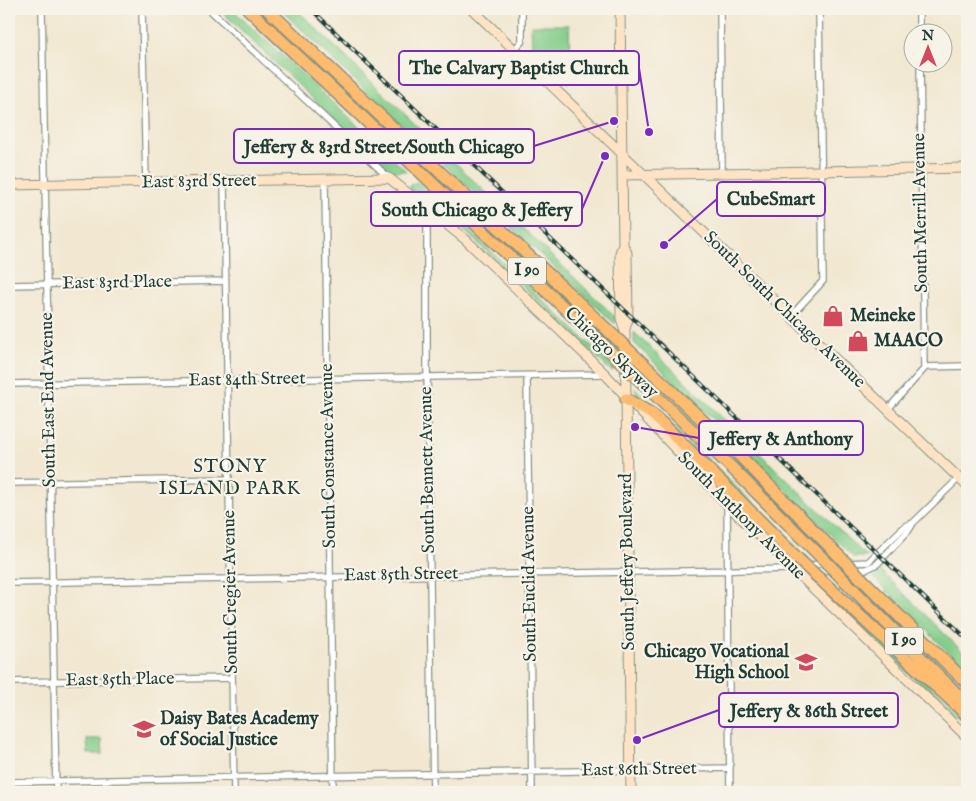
<svg xmlns="http://www.w3.org/2000/svg" width="976" height="801" font-family="'IM FELL English',serif">
	<style>
		.green { fill: #84ce8b; stroke: #528660 }
		.lines { fill: none; stroke-linecap: round; stroke-linejoin: round }
		.street-casing { stroke: #889283; stroke-width: 8 }
		.secondary-casing { stroke: #889283; stroke-width: 11 }
		.highway-casing { stroke: #889283; stroke-width: 14 }
		.street { stroke: #fff; stroke-width: 5.5 }
		.secondary { stroke: #fee4c5; stroke-width: 9 }
		.highway { stroke: #fdbc6f; stroke-width: 11 }
		.rail-casing { stroke: #1f3d34; stroke-width: 4 }
		.rail { stroke: #f7f3e8; stroke-width: 2; stroke-dasharray: 5.5; stroke-linecap: butt }
		.highway-bridge-casing { stroke: #889283; stroke-width: 14; stroke-linecap: butt }
		.highway-bridge { stroke: #fdbc6f; stroke-width: 11 }
		.labels { text-anchor: middle; dominant-baseline: central; stroke-width: 4.5; stroke-linejoin: round; paint-order: stroke }
		.shield { fill: #f7f3e8; stroke: #60746a; stroke-width: 1 }
		.shield-label { font-size: 16px; font-weight: bold; fill: #1f3d34 }
		.street-label { font-size: 18px; fill: #1f3d34; stroke: #f7f3e8 }
		.poi-label { font-size: 18px; font-weight: bold; fill: #1f3d34; stroke: #f7f3e8; text-anchor: start }
		.neighbourhood-label { font-size: 19px; letter-spacing: 1px; fill: #1f3d34; stroke: #f7f3e8 }
		.leader { fill: none; stroke: #7b2cbf; stroke-width: 2 }
		.callout-dot { fill: #7b2cbf; stroke: #f7f3e8; stroke-width: 2 }
		.callout { fill: #f7f3e8; stroke: #7b2cbf; stroke-width: 2 }
		.callout-label { font-size: 19px; text-anchor: middle; font-weight: bold; fill: #1f3d34 }
	</style>
	<rect width="100%" height="100%" fill="#f7f3e8"/>
	<filter id="ink" filterUnits="userSpaceOnUse"><feTurbulence type="fractalNoise" baseFrequency=".02" numOctaves="2"/><feDisplacementMap in="SourceGraphic" scale="10" xChannelSelector="R" yChannelSelector="G"/><feConvolveMatrix kernelMatrix="1 2 1 2 8 2 1 2 1" color-interpolation-filters="sRGB"/></filter>
	<filter id="wash" filterUnits="userSpaceOnUse"><feTurbulence type="fractalNoise" baseFrequency=".0096" numOctaves="4" result="noise"/><feDisplacementMap in="SourceGraphic" scale="20" xChannelSelector="R" yChannelSelector="G"/><feGaussianBlur stdDeviation="1.12" result="paint"/><feColorMatrix in="noise" values="0 0 0 0 0 0 0 0 0 0 0 0 0 0 0 0 0 1.4 0 .05"/><feComposite in="paint" operator="in"/></filter>
	<g filter="url(#wash)">
		<rect width="100%" height="100%" fill="#f2e8d2"/>
		<path class="green" d="M219,9H232L406,171H391L384,167Z
			M280,9H296L615,317V324L374,99Z
			M531,25H569L571,81L568,83L532,48Z
			M418,182L614,367V370L611,371L467,233L411,190L410,188L411,184Z
			M634,332L867,557H853L782,486L634,343Z
			M635,388L809,558H804L637,394Z
			M880,570L967,656V671L873,577Z
			M813,578L967,720V725L916,680L813,582L812,580Z
			M87,739H102L103,754H88Z"/>
	</g>
	<g filter="url(#ink)">
		<g class="lines">
			<g class="street-casing">
				<path id="street" d="M42,9L56,792
					M142,9L146,183
					M209,9L389,178
					M720,9L722,173
					M919,9V32
					M514,50L522,41V9
					M325,180L333,792
					M224,181L234,792
					M427,208V367L433,792
					M9,285L225,281
					M791,316L823,281L819,9
					M924,367L967,366
					M527,376L532,792
					M9,384L605,374
					M888,409L924,369L920,62
					M9,483L229,479
					M727,504L730,792
					M807,565L868,562L905,526L913,523L959,478
					M813,571L867,569L877,564L909,530L913,523
					M9,583L794,569
					M9,682L232,678
					M9,782L730,768"/>
			</g>
			<g class="secondary-casing">
				<path id="secondary" d="M472,9L967,486
					M620,9L623,245L620,253L621,318L625,332L626,399L631,792
					M623,175L967,168
					M9,185L389,178L466,240L605,374L727,504L785,561L967,737
					M623,245L627,253L628,319L625,329"/>
			</g>
			<g class="highway-casing">
				<path id="highway" d="M248,9L615,356
					M267,9L614,336
					M635,356L739,455L839,556
					M635,376L731,467L821,557
					M626,399L652,414L670,431L798,559
					M842,578L967,704
					M861,578L967,683
					M820,579L967,715"/>
			</g>
			<use href="#street" class="street"/>
			<use href="#secondary" class="secondary"/>
			<use href="#highway" class="highway"/>
			<g class="rail-casing">
				<path id="rail" d="M311,9L967,639"/>
			</g>
			<use href="#rail" class="rail"/>
			<g class="highway-bridge-casing">
				<path id="highway-bridge" d="M614,336L635,356
					M615,356L635,376
					M839,556L861,578
					M821,557L842,578
					M798,559L820,579"/>
			</g>
			<use href="#highway-bridge" class="highway-bridge"/>
		</g>
	</g>
	<defs>
		<g id="shop-bare" transform="scale(1.725)"><path d="M-5-2.5h2.3a2.7 3.5 0 0 1 5.4 0H5L5.5 6h-11ZM-1.5-2.5h3a1.5 2.3 0 0 0-3 0Z" fill="#d1495b" stroke="#f7f3e8" stroke-width="2.5" paint-order="stroke"/></g>
		<g id="school-bare" transform="scale(1.725)"><path d="M0-5L7-2L0 1L-7-2ZM-4 1L0 2.5L4 1V4Q0 6-4 4Z" fill="#d1495b" stroke="#f7f3e8" stroke-width="2.5" paint-order="stroke"/></g>
	</defs>
	<g fill-rule="evenodd">
		<use href="#shop-bare" x="833" y="316"/>
		<use href="#shop-bare" x="858" y="341"/>
		<use href="#school-bare" x="806" y="662"/>
		<use href="#school-bare" x="144" y="729"/>
	</g>
	<g class="labels">
		<g class="shield">
			<rect x="508" y="257.5" width="38" height="27" rx="4"/>
			<rect x="885" y="627.5" width="38" height="27" rx="4"/>
		</g>
		<g class="shield-label">
			<text x="527" y="271">I 90</text>
			<text x="904" y="641">I 90</text>
		</g>
		<g class="street-label">
			<text transform="translate(199 182) rotate(-1)">East 83rd Street</text>
			<text transform="translate(921 213) rotate(-91)">South Merrill Avenue</text>
			<text transform="translate(117 283) rotate(-1)">East 83rd Place</text>
			<text transform="translate(784 310) rotate(44)">South South Chicago Avenue</text>
			<text transform="translate(611 353) rotate(44)">Chicago Skyway</text>
			<text transform="translate(247 380) rotate(-1)">East 84th Street</text>
			<text transform="translate(49 400) rotate(-91)">South East End Avenue</text>
			<text transform="translate(329 456) rotate(-91)">South Constance Avenue</text>
			<text transform="translate(428 470) rotate(-91)">South Bennett Avenue</text>
			<text transform="translate(741 516) rotate(45)">South Anthony Avenue</text>
			<text transform="translate(628 562) rotate(-91)">South Jeffery Boulevard</text>
			<text transform="translate(401 575) rotate(-1)">East 85th Street</text>
			<text transform="translate(530 584) rotate(-91)">South Euclid Avenue</text>
			<text transform="translate(231 592) rotate(-91)">South Cregier Avenue</text>
			<text transform="translate(120 680) rotate(-1)">East 85th Place</text>
			<text transform="translate(639 770) rotate(-1)">East 86th Street</text>
		</g>
		<g class="poi-label">
			<text x="850" y="316">Meineke</text>
			<text x="874" y="341">MAACO</text>
			<text x="789" y="652" text-anchor="end">Chicago Vocational<tspan x="789" dy="21">High School</tspan></text>
			<text x="160" y="719">Daisy Bates Academy<tspan x="160" dy="21">of Social Justice</tspan></text>
		</g>
		<g class="neighbourhood-label">
			<text x="230" y="467">STONY<tspan x="230" dy="22">ISLAND PARK</tspan></text>
		</g>
	</g>
	<path class="leader" d="M649 132L639 68M614 121L534 146M664 245L717 199M605 156L582 209M635 427L699 438M637 740L719 710"/>
	<g class="callout-dot">
		<circle cx="649" cy="132" r="5"/>
		<circle cx="614" cy="121" r="5"/>
		<circle cx="664" cy="245" r="5"/>
		<circle cx="605" cy="156" r="5"/>
		<circle cx="635" cy="427" r="5"/>
		<circle cx="637" cy="740" r="5"/>
	</g>
	<g class="callout">
		<rect x="399" y="51" width="240" height="34" rx="5"/>
		<rect x="234" y="129" width="300" height="34" rx="5"/>
		<rect x="717" y="182" width="108" height="34" rx="5"/>
		<rect x="371" y="192" width="211" height="34" rx="5"/>
		<rect x="699" y="421" width="164" height="34" rx="5"/>
		<rect x="719" y="693" width="179" height="34" rx="5"/>
	</g>
	<g class="callout-label">
		<text x="519" y="74">The Calvary Baptist Church</text>
		<text x="384" y="153">Jeffery &amp; 83rd Street/South Chicago</text>
		<text x="771" y="205">CubeSmart</text>
		<text x="477" y="216">South Chicago &amp; Jeffery</text>
		<text x="781" y="445">Jeffery &amp; Anthony</text>
		<text x="809" y="717">Jeffery &amp; 86th Street</text>
	</g>
	<rect width="976" height="801" fill="none" stroke="#f7f3e8" stroke-width="30"/>
	<g transform="translate(928 48)"><circle r="24" fill="#f7f3e8" stroke="#a1aaa0"/>
	<path d="M0-4L9 19L0 12L-9 19Z" fill="#d1495b"/>
	<text y="-8" font-size="14" font-weight="bold" text-anchor="middle" fill="#1f3d34">N</text>
	</g>
</svg>
